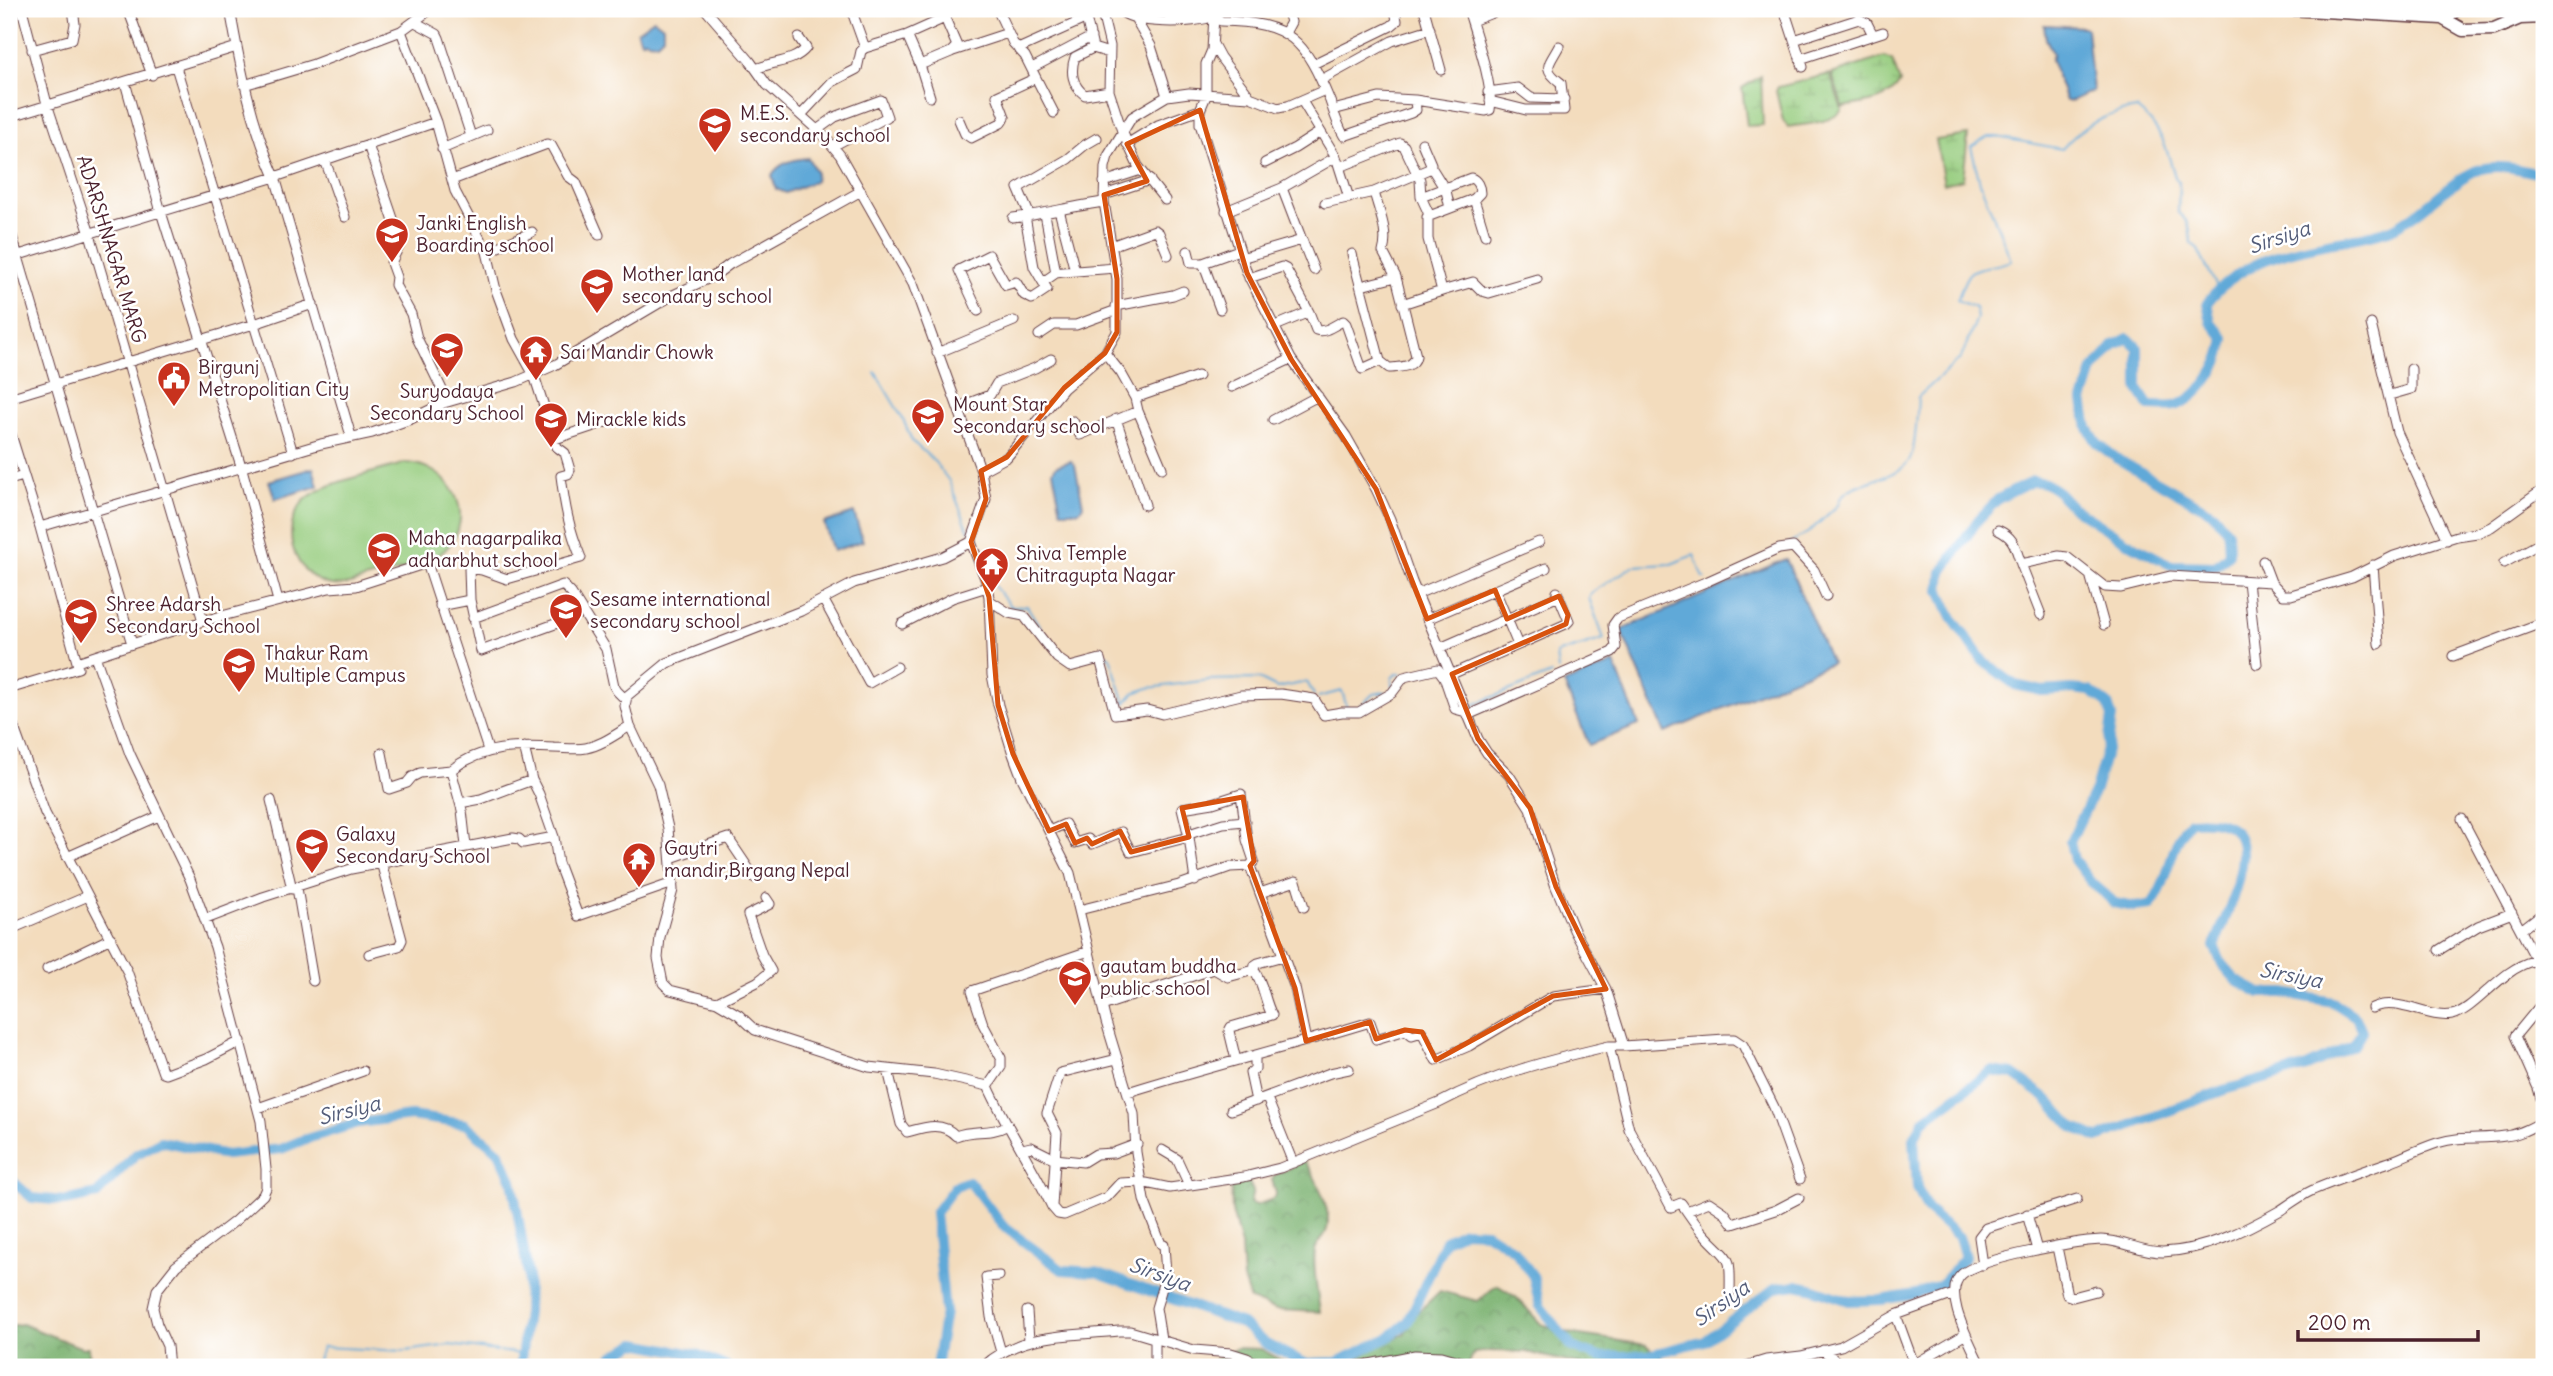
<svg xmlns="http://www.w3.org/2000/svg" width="2553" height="1376" font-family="Delius,sans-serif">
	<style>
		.grass { fill: #96cc7e; stroke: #707654; stroke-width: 2 }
		.forest { fill: url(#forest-crowns); stroke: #61684c; stroke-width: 2 }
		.wetland { fill: url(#wetland-marsh); stroke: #707654; stroke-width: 2 }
		.water { fill: #61a9d8; stroke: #566482; stroke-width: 2 }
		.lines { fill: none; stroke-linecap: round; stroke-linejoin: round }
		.stream { stroke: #61a9d8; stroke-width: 2 }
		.river { stroke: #61a9d8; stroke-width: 10 }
		.minor-casing { stroke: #633b41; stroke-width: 11 }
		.major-casing { stroke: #633b41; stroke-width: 15 }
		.minor { stroke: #fff; stroke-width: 9 }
		.major { stroke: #fff; stroke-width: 12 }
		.marked { fill: none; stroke: #d8530f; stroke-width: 5; stroke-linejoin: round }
		.labels { text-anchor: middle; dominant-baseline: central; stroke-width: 5; stroke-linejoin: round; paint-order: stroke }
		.poi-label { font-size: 19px; fill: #4a1f2b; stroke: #fff; text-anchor: start }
		.street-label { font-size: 19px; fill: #4a1f2b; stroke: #fff }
		.water-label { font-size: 21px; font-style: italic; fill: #545d79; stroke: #fff }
	</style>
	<defs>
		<pattern id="forest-crowns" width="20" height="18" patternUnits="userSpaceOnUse" patternTransform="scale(1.75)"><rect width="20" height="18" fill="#78b06d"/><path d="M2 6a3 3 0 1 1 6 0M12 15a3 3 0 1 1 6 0" fill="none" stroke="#648f5a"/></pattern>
		<pattern id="wetland-marsh" width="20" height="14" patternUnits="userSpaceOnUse" patternTransform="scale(1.75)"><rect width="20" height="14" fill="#96cc7e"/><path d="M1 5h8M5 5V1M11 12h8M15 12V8" fill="none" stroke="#83af6d"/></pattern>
	</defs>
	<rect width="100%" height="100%" fill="#fff"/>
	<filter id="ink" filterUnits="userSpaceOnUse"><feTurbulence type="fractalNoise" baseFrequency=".0143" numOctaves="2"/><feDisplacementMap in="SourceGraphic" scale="14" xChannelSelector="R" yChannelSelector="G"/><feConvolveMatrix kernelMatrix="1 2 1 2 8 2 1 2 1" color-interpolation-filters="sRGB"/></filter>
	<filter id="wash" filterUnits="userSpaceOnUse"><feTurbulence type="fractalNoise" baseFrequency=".00686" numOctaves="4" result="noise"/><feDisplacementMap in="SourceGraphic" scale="28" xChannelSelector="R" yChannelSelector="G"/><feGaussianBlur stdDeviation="1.57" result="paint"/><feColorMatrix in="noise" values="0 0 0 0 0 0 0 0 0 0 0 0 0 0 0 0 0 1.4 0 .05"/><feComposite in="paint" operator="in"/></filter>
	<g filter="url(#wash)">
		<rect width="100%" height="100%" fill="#f3dcbd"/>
		<path class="grass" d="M406,463C449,464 480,516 445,550C426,568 390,572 365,579C359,581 351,584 345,585C299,591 273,530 306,499C324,482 380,471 406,463Z"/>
		<path class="forest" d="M1304,1161C1316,1176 1334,1214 1326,1232C1323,1239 1316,1243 1315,1251C1312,1267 1318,1295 1320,1312L1276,1310L1250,1300L1243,1279L1241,1246L1232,1211L1231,1180L1247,1178L1253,1191L1250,1203L1257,1205L1273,1199L1276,1193L1272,1180L1275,1175Z
			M1497,1285L1516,1297L1541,1324L1573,1334L1647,1345L1664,1360L1654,1367H1590L1526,1352L1491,1351L1474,1353L1467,1367H1347L1372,1349L1404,1334L1416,1314L1440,1291L1478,1301Z
			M22,1324L82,1348L88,1347L90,1358L100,1367H9V1326Z
			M1237,1348L1261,1349L1293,1367H1203Z"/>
		<path class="wetland" d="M1884,57L1892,60L1900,82C1890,102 1863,103 1843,107L1832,74Z
			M1830,74L1842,110C1831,124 1804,124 1788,127L1783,121L1776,91L1778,87Z
			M1761,76L1763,125L1747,126L1742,88Z
			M1968,135L1963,179L1944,184L1936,140Z"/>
		<path class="water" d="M654,19L663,26V36L657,42L648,41L646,39L641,41L637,31Z
			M2044,25L2084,27L2087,29L2093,91L2071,101H2066L2051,60L2053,53L2046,39Z
			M808,158L816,172L815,181L786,193L776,189L772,175C779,163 794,159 808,158Z
			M1071,461L1075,465L1083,505L1079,511H1061L1053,471L1056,466Z
			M313,468L318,486L275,499L269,481Z
			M854,513L863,541L833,551L824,523Z
			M1786,559L1831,663L1665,733L1621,630Z
			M1614,663L1639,725L1589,745L1564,683Z"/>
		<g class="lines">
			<path class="stream" d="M875,372L903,419L912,441L934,461L949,481L969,531
				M1788,544L1809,532L1838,505C1840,479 1901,483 1911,457C1916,445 1917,411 1918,397L1961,358L1977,318L1975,308L1957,300C1961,292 1963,281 1969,274C1976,265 1999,268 2011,260L1980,183L1971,147L1988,137H1997L2062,149C2081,126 2107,113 2137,109C2163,130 2166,147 2175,177L2179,182L2178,213C2190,222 2190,228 2191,243L2197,248L2218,289
				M985,565L991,582L1011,607L1027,606L1046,637
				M1049,641L1070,661L1097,650L1110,657L1125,703L1134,693L1149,688L1209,680L1259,679L1277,688L1307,682L1314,695
				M1558,670L1556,654L1604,639L1589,598L1591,593L1633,566L1671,564L1694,555L1703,578H1705
				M1392,686V678L1396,674H1401
				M1318,697L1342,691L1347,708
				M1361,706L1373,694L1386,692
				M1468,707L1551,674
				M1305,1363L1307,1367
				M316,1367L322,1347L405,1351L450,1345L522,1354"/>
			<path class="river" d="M9,1178L32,1198L65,1201L97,1194L135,1155L161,1141L226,1155L281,1149L303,1140L358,1123L411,1116L465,1124L499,1152L512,1180L528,1275L527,1312L520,1367
				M604,1367L615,1355L636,1343L699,1355L727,1367
				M936,1367L945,1312L935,1213L955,1186L969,1181L1003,1226L1062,1270L1096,1272L1242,1324L1266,1344L1305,1363L1337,1362L1388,1338L1408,1322L1445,1240L1464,1231L1486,1232L1514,1250L1533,1276L1540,1306L1572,1347L1599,1357L1648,1355L1705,1341L1775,1288L1796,1285L1811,1288L1849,1301L1881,1300L1916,1294L1940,1285L1965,1257L1959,1237L1927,1209L1917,1187L1914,1138L1924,1120L1991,1071L2013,1074L2045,1097L2073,1127L2097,1138L2224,1090L2307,1067L2354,1045L2362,1031L2356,1017L2333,1002L2284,993H2260L2236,980L2222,964L2214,946C2224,923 2255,853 2236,832C2226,820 2204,820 2190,821C2169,844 2171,880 2151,905L2134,907L2115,903L2090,881L2074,860L2070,842L2095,790L2108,746L2112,717L2108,704L2090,691L2072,689L2042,691L2015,685L1983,661L1953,619L1940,591L1942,572L1978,520L1998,499L2033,481L2045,483L2056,490L2072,507L2127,542L2171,565L2216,566L2229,554L2228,532L2213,513L2119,460L2098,444L2088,428L2083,401L2093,370L2114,345L2128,338L2138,348V389L2149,406C2158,406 2170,408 2178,405C2203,395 2221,365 2225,339L2211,322L2207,303C2239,261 2289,250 2339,241C2356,238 2375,235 2391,229C2419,217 2448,183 2475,171C2497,162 2523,170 2544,175"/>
		</g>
	</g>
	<g filter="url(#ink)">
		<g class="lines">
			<g class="minor-casing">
				<path id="minor" d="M22,9L47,104L90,234L203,621
					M128,9L152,75
					M230,9C240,66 251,123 275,177L351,436
					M705,9L750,61L767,85L825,137L840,155L913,284L981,471L986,499L971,542L986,581L989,597L992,675L998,705L1013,754L1022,778L1070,873L1106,1022L1134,1114L1136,1152L1144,1200L1161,1244L1164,1245L1166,1274L1156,1308L1161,1339L1155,1341V1367
					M851,9L865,48L907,35L945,18
					M1084,9L1093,48L1109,53
					M1101,9L1110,46L1109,91L1122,131L1138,166L1165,200
					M1211,9L1214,16L1221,21C1290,22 1305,40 1330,101C1334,113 1338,126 1344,136L1411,113L1416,110L1415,100
					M1424,9L1441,70
					M1784,9L1803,67
					M1135,18L1151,46L1167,96
					M1169,21L1171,9
					M1472,21L1502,9
					M415,22L437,34L439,38L471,136
					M401,31L436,122L455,191L487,252L496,290L514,339L534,375L557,447L565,453L570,470L568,474L561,476C565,508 569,528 581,558L507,579L482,570L469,568L470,600
					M1285,33L1291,22L1287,9
					M907,35L920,65L930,97
					M1794,40L1859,19L1867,23L1873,35
					M1213,44L1220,57L1250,97
					M1093,48L1075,57C1070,71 1072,86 1085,95L1109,91
					M1018,49L1085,19
					M32,50L72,39L75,24L73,9
					M953,51L1008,33
					M1800,59L1883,32
					M1313,64L1391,26L1397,21L1395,9
					M920,65L951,52L957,46L941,9
					M176,67L293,453
					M1032,68L1091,37
					M756,69C773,61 794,63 806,48L799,38
					M1036,78L1054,113
					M1321,80L1392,41L1430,29
					M125,82L161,212L242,469L278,601
					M244,85L314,64L401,31L431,9
					M1488,92L1518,88L1531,98L1564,99
					M1302,101L1336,157L1349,198
					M1490,101L1526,110H1564L1561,83C1541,68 1549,65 1559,46
					M1333,110L1379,98L1415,100L1486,111L1490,110C1494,87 1475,33 1468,9
					M801,115L832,82L857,69L861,51L865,48
					M9,117L237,47
					M959,120L965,134L971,138L1001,123L1005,117L997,96L1036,78L1025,56L1013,43L997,9
					M817,130L835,117L881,100L887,117L833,146
					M1127,144L1158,125L1200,110
					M368,145L401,242L391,263L396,277L395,285L411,314L417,338L448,402
					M442,149L487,130
					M325,160L345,217
					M1265,163L1295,148L1320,132
					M1340,167L1400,143L1404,146L1420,180L1421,197L1428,212V239L1442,291L1473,282L1482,291L1489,293L1537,279
					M1431,167L1446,191L1450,208
					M452,180L547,144L551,145L568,176L576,182L599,235
					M1104,182L1141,170
					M1104,195L1150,180
					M1421,197L1471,178C1477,180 1480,187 1480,193L1474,199L1427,217
					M1474,199L1485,235
					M1325,203L1374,192L1429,169L1431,164L1422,143
					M1059,210L1075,271
					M1226,211L1282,188L1336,157
					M1045,214L1056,273
					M1030,216L1018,188L1068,159L1085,145L1097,138
					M1013,218C1044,214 1074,206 1104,202
					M9,226L132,644
					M1302,240L1314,270
					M1111,246L1155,230L1159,233L1168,255
					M1188,251L1191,263H1203
					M487,252L532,232
					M1352,254L1380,361
					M9,258L275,177L436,122
					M1241,258L1302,240L1282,188
					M1249,278L1282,267L1286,269L1309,312
					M1043,282L1056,273L1063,272L1116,268
					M1361,286L1396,277
					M1402,304L1442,291
					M1116,306L1173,295L1183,291
					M1220,309L1203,263L1239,250
					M978,311L959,270L989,255L1006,285L1016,282L1024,295L1032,299L1047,289L1034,267L1025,216
					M2371,324L2397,432L2447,540
					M1273,327L1309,312L1316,330C1326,333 1334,325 1343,321L1346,324L1362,369L1380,361L1389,368C1399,367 1414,368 1416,356L1396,277L1383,252C1389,232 1379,212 1374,192
					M1039,335L1054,325H1076L1117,310
					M937,353L1014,321
					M1105,353L1121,373L1135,398L1138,411L1162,468
					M1232,387L1291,359
					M2390,395L2411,389V369
					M9,398L254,324L313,304
					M1135,398L1198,376
					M959,407L990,395L997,383L1035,368L1051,359
					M1116,419L1145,505
					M1273,420L1318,396
					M1073,421L1080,435L1138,411
					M9,428L40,527L77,662
					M555,439L612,420
					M981,471L1007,457L1064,388L1105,353L1117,332V279L1104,202L1105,167L1108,156L1132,117L1167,96L1189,93L1250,97L1278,108L1288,106L1325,90
					M9,480L24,476
					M40,527L321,444L372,433L411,419L444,403L516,382L555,365L673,295L714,276L730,264L861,191
					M1998,530C2015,538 2015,547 2021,564L2059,556L2067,557L2105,587L2121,588L2170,576L2271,582
					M971,542L942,557L854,583L801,611L667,663L627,696L625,706L630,726L658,785L668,828L673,890L660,937L658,958L663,983L670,990L717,1002L739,1015L755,1030L869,1067L934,1074L988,1086C1007,1128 1032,1165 1052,1207L1058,1214L1064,1215L1107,1197L1120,1183L1141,1182L1170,1188L1244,1177L1280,1168L1439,1103C1493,1074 1549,1060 1609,1046H1624L1606,989L1574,930L1556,887L1530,808L1509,775L1487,753L1478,739L1412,582L1390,519L1376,489L1346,436L1291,359L1247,273L1200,124V110L1206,96V64L1212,50L1214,16C1195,24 1133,26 1119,9
					M2263,561L2271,582L2283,595H2291L2352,577L2394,556L2457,536L2477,533L2491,527L2544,489
					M2504,563L2544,541
					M2021,564L2041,615
					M2373,565L2379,644
					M2091,578L2104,625
					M2248,581L2257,664
					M1495,590L1518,645
					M1417,594L1539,542
					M823,599L869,683L897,667
					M989,600L1009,613L1024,616L1057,658L1070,667L1100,659L1115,714L1147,710L1162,714L1241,695L1281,694L1314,699L1324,715L1342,712H1359L1392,693L1404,677L1438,669L1444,677L1455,709L1466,712
					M440,606L470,600L481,651L555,624
					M473,618L563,585L571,593L606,649L614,686L617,691L626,700
					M1427,619L1546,568
					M902,624L952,598L987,587
					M1440,648L1559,596
					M95,656L130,754L190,879L215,947L261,1121L266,1169V1188L263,1195L235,1221L176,1266L157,1290L153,1308L157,1324L167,1346L169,1367
					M2453,656L2544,622
					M1452,674L1566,624L1569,621L1557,592
					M9,689L78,668L77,662L95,656L203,621L329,588L356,586L427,563L488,750
					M9,714L45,813L127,971L163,1073L166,1074L206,1059L241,1041
					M1468,715L1612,652L1616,647L1613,625L1618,618L1708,581L1779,549L1793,547L1814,570L1826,596
					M524,747L532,780L539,794L554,837L558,863L578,916L673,883
					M382,753L389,789L407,783L412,777L420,773L451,770
					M271,800L292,889
					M460,803L481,799L532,780
					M2462,819L2538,963
					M1049,831L1065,824L1075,843L1088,839L1092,844L1121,832L1131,852L1189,837L1182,808L1213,803L1241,794L1247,840L1254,861L1250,866L1295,988L1306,1041
					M1189,834L1223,823L1245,821
					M1189,837L1195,881
					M466,846L462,810L451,770C482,746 517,746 554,748C564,748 576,750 586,748C602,745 616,734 630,726
					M67,857L159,816
					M671,858L728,838L755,878
					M297,888L313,981
					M1260,893L1296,881L1304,907
					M1079,910L1179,885L1230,867L1250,866
					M206,919L263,897L351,869L513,838L519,839L523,843L554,837
					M9,930L88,896
					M2521,930L2544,912
					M2439,950L2478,926L2512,913
					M369,954L399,946L402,940L381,862
					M47,969L111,938
					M717,1002L757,982L771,971L762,955L748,915L770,904L766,898
					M2544,1003L2538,1008L2544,1025
					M1102,1006L1214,969L1228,977L1254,970L1255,965L1258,963L1283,956
					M2372,1008C2398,996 2426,1019 2452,1015C2475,1010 2501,969 2533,961L2539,964L2544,974
					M2538,1008L2515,1036L2538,1088L2544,1109
					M1609,1046L1629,1129L1671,1207L1681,1203C1689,1214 1696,1226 1705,1235C1730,1262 1731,1252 1730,1292
					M1624,1046L1725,1039H1734L1743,1045L1774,1107L1800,1179
					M1255,1056V1069L1250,1073L1256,1101
					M1236,1060L1229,1031L1231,1027L1272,1015C1264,1000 1264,984 1254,970
					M888,1070L901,1124L907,1132C925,1127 942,1121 956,1136C973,1129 990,1135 1006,1126
					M988,1086L1001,1067V1058L983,1024L972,991L1089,951
					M1128,1092C1208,1067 1289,1047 1370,1022L1376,1039L1406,1030L1412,1035L1422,1032L1436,1060L1469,1046L1553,996L1606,989
					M1267,1098L1293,1163
					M258,1108L363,1071
					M1231,1110L1330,1073L1349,1069
					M1022,1149L1031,1147L1055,1159L1083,1162L1096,1154L1113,1153L1137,1144
					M1162,1150L1177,1159L1189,1185
					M1052,1206L1057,1133L1047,1113L1060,1073L1117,1059
					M1687,1211L1709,1202L1724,1212L1733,1224L1776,1210L1799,1198
					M2027,1214L2037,1250
					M2057,1247L2067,1295L2073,1297L2096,1291
					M1983,1265L1979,1237L1986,1228L2077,1199
					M999,1276L986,1277L991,1317L1001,1352
					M1027,1311L1029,1340
					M1896,1315L1915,1367
					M1823,1350L1843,1367
					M1915,1364L1966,1334
					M983,1367C1019,1332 1071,1336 1119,1331H1130L1194,1350L1231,1353L1247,1358L1264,1367
					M1354,1367L1415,1355L1442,1356L1480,1367
					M1743,1367L1766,1360L1801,1356L1841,1346L1896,1315L1954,1294
					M1981,1367C1973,1347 1940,1293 1962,1274C1979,1259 2076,1241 2101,1240C2123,1240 2140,1252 2163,1252C2206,1250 2244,1231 2281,1210C2291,1203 2302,1195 2313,1190C2339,1179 2366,1170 2392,1161C2407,1155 2422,1148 2437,1143C2463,1135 2480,1140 2505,1136C2519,1135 2532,1127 2544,1121"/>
			</g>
			<g class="major-casing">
				<path id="major" d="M2290,9L2442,18L2463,30L2494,29L2520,18
					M2498,9L2520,18L2544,17
					M2442,18L2458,9"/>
			</g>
			<use href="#minor" class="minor"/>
			<use href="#major" class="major"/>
		</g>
	</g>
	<path class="marked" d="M1200,110L1247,273L1291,359L1376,489L1427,619L1495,590L1507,619L1559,596L1568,615L1566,624L1452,674L1478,739L1530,808L1556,887L1606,989L1553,996L1436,1060L1422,1032L1405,1030L1376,1039L1370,1022L1306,1041L1295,988L1250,866L1254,861L1243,797L1182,808L1189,837L1131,852L1120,831L1092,844L1087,838L1075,843L1066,824L1049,831L1013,754L998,705L989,597L971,542L986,499L981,471L1007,457L1064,388L1105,353L1117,332V279L1104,195L1147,181L1127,144Z"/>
	<defs>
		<g id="school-pin" transform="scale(1.75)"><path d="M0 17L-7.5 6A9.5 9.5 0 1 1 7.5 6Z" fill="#c8321e" stroke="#fff"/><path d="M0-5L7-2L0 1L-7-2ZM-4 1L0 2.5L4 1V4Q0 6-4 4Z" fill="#fff"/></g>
		<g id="temple-pin" transform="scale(1.75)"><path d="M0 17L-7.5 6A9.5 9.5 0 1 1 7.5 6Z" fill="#c8321e" stroke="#fff"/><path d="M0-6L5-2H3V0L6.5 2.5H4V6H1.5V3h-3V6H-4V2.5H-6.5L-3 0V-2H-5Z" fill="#fff"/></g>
		<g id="civic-pin" transform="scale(1.75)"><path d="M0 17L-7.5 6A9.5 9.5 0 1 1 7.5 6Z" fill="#c8321e" stroke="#fff"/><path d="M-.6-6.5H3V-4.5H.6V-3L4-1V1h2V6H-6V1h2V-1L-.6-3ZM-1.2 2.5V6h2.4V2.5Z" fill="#fff"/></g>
		<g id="university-pin" transform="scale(1.75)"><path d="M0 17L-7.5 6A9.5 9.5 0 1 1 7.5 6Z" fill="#c8321e" stroke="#fff"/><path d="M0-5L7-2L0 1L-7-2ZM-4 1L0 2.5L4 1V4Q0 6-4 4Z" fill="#fff"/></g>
	</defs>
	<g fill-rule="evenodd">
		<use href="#school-pin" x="715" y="124"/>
		<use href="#school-pin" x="392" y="234"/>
		<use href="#school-pin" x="597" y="285"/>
		<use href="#school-pin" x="447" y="349"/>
		<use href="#temple-pin" x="536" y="352"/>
		<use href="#civic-pin" x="174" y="378"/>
		<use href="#school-pin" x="928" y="415"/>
		<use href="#school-pin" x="551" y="419"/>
		<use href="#school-pin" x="384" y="549"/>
		<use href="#temple-pin" x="992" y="564"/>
		<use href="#school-pin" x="566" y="610"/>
		<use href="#school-pin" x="81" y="615"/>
		<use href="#university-pin" x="239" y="664"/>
		<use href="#school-pin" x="312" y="845"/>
		<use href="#temple-pin" x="639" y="859"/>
		<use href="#school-pin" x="1075" y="977"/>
	</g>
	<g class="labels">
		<g class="poi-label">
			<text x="740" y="113">M.E.S.<tspan x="740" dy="22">secondary school</tspan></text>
			<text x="416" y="223">Janki English<tspan x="416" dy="22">Boarding school</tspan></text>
			<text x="622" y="274">Mother land<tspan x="622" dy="22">secondary school</tspan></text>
			<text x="560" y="352">Sai Mandir Chowk</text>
			<text x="198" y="367">Birgunj<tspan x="198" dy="22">Metropolitian City</tspan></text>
			<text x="447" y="391" text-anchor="middle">Suryodaya<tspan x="447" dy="22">Secondary School</tspan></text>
			<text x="953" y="404">Mount Star<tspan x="953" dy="22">Secondary school</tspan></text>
			<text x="576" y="419">Mirackle kids</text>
			<text x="408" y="538">Maha nagarpalika<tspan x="408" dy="22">adharbhut school</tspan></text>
			<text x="1016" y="553">Shiva Temple<tspan x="1016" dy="22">Chitragupta Nagar</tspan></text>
			<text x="590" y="599">Sesame international<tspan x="590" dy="22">secondary school</tspan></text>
			<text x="106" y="604">Shree Adarsh<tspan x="106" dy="22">Secondary School</tspan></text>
			<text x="264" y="653">Thakur Ram<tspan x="264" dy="22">Multiple Campus</tspan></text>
			<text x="336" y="834">Galaxy<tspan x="336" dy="22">Secondary School</tspan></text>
			<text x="664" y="848">Gaytri<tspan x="664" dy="22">mandir,Birgang Nepal</tspan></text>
			<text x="1100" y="966">gautam buddha<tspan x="1100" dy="22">public school</tspan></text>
		</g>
		<g class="street-label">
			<text transform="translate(112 249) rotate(73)">ADARSHNAGAR MARG</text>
		</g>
		<g class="water-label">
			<text transform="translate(2279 237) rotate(-18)">Sirsiya</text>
			<text transform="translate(2291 975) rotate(11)">Sirsiya</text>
			<text transform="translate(349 1110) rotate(-14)">Sirsiya</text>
			<text transform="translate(1160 1274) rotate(20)">Sirsiya</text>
			<text transform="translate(1721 1303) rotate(-35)">Sirsiya</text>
		</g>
	</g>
	<rect width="2553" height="1376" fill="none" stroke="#fff" stroke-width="35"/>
	<path d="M2298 1330v10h180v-10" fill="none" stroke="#4a1f2b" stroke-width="3.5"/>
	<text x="2308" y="1330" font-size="21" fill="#4a1f2b" stroke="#ffffff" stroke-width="5" paint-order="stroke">200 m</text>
</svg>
